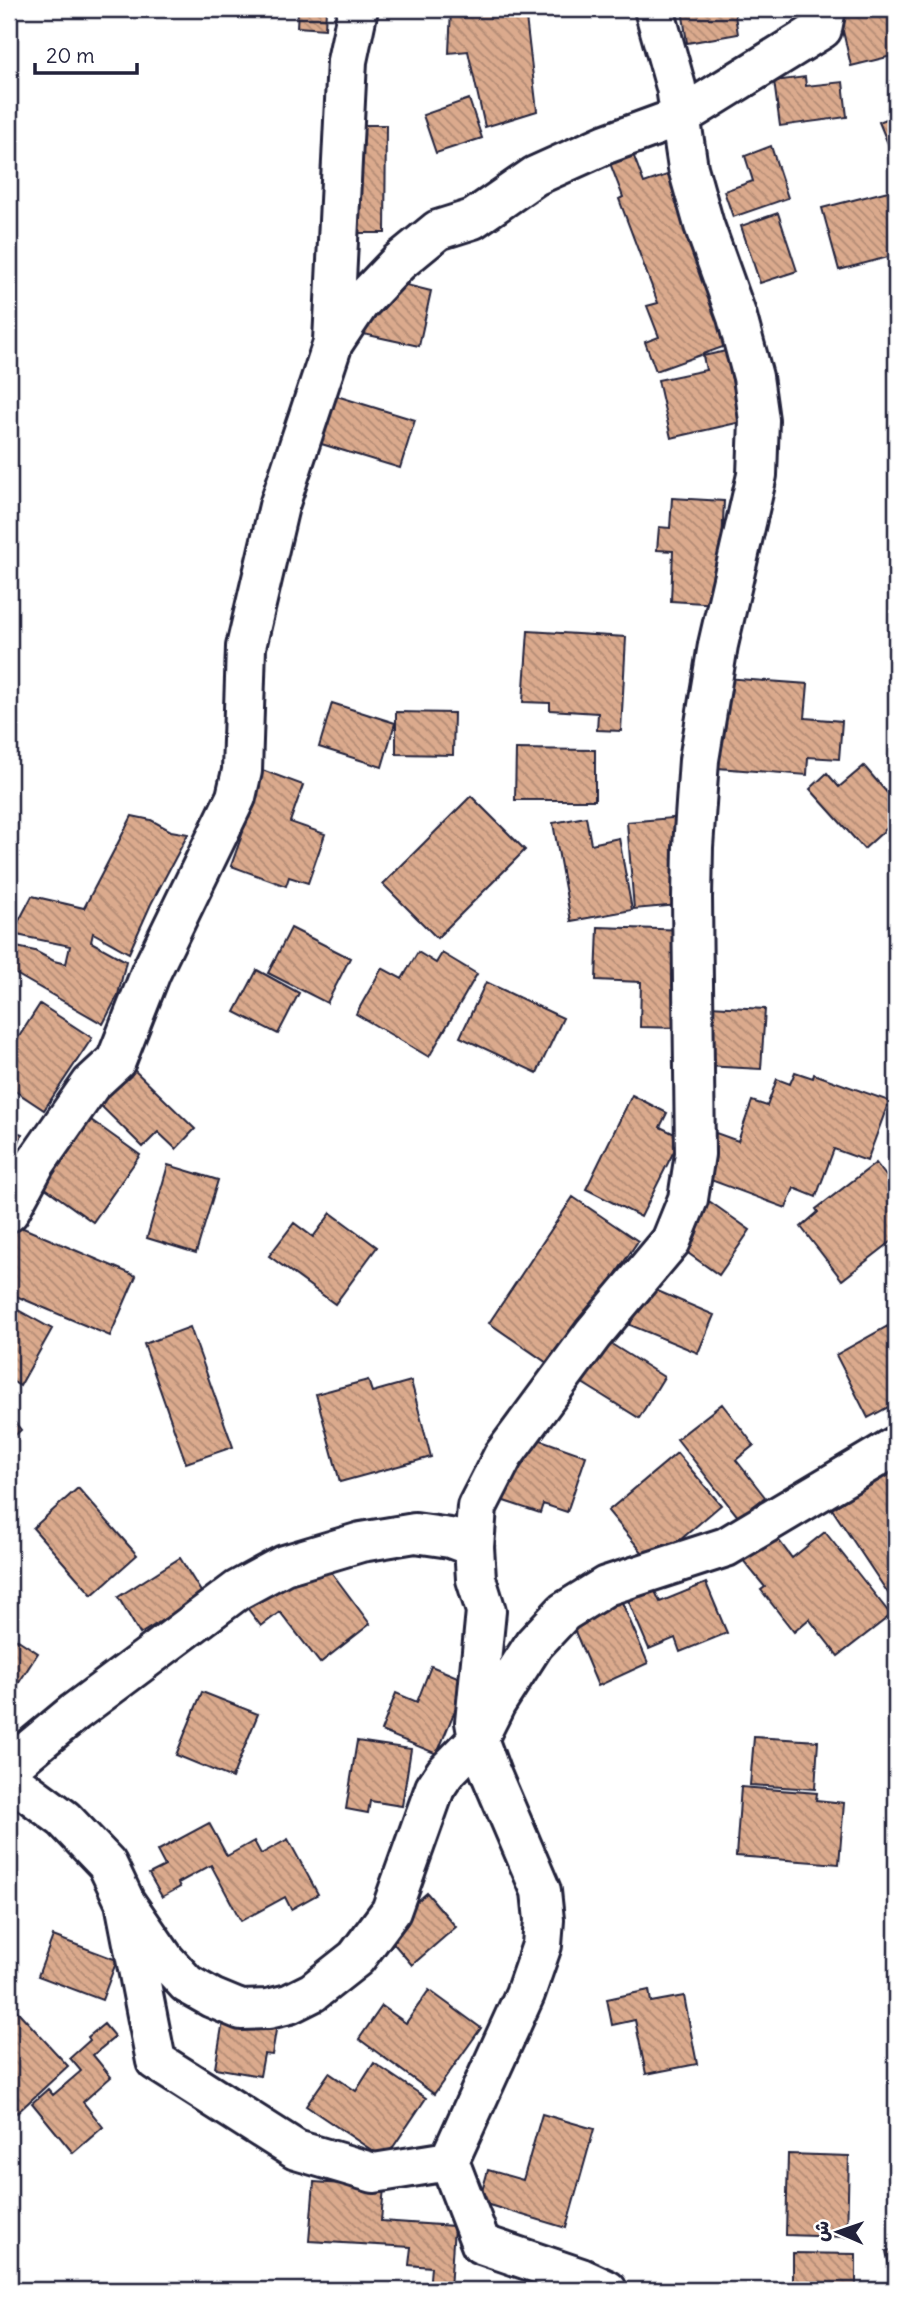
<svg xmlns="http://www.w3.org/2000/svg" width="905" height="2299" font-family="Delius,'Playpen Sans Arabic',sans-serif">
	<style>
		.building { fill: url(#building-back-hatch); stroke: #22223b; stroke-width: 2 }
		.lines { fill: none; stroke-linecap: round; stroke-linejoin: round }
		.minor-casing { stroke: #22223b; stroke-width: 44 }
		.minor { stroke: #fff; stroke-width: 38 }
	</style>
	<defs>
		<pattern id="building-back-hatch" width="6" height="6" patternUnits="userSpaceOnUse" patternTransform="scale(1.75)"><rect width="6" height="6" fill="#dbaa8d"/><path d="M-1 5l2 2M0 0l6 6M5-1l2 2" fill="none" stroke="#b18a74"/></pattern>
	</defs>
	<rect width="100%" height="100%" fill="#fff"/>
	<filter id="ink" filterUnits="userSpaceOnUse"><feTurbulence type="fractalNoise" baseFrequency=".0143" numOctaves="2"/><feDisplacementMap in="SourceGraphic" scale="14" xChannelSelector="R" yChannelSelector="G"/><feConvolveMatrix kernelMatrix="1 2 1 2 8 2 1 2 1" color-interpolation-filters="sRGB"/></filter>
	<g filter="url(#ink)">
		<path class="building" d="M298,9H326L325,29L297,27Z
			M451,9H525L537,111L485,127L468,51L449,53Z
			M682,9H734L738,34L687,43Z
			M838,9H896V55L851,66Z
			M805,77L806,86L843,82L847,117L780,126L774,81Z
			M469,99L482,138L436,153L423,115Z
			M896,115V163L879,122Z
			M349,125H386L385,233H349Z
			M771,146L788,198L733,217L724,191L753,181L745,156Z
			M633,154L644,183L670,174L734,343L656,371L645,342L659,337L647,306L658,303L619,199L623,197L610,163Z
			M892,190L896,207V255L839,270L822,208Z
			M778,213L797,271L760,283L741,226Z
			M386,280L431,291L419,346L359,333Z
			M726,351L741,422L671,438L658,380L706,370L703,356Z
			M330,394L415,420L400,468L315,442Z
			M672,498L724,501L719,604L671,601L673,551L657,550L659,527L670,528Z
			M528,631L626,637L621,731L597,730L598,713L550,710V703L523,702Z
			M725,678L808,684L805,718L842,721L839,759L808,757L807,775L718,768Z
			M332,703L395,723L382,767L319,747Z
			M396,712L454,713L453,755L396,754Z
			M516,749L595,750V800H515Z
			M864,766L896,803V820L864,849L810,789L827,773L839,787Z
			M254,767L303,785L290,822L325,834L308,883L289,877L286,886L231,866L243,832L227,827Z
			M471,796L525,850L437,938L383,884Z
			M132,816L151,820L171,831L188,834L151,904L129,953L93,933L91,942L126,961L118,995L103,1024L9,970L12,946L35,951L54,961L66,964L70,946L12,934L32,896L84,908Z
			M586,817L591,844L619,838L632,910L571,921L553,823Z
			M683,817L690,904L634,909L627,822Z
			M598,927L688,930L684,1028L640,1027L641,982L596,980Z
			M291,928L350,958L327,1003L268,973Z
			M418,952L436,963L442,953L477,974L429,1057L356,1014L382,968L402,979Z
			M257,970L299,993L278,1034L235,1012Z
			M486,982L563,1018L537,1073L460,1037Z
			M40,1004L92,1038L44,1110L9,1087V1052Z
			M709,1006L765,1009L761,1069L705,1066Z
			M129,1065L195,1129L176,1149L158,1132L143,1147L95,1100Z
			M795,1072L813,1078L814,1074L889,1101L867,1161L834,1149L816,1197L794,1188L786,1208L700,1176L716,1133L738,1141L752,1101L767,1106L777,1079L790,1084Z
			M632,1095L667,1113L660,1127L681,1137L641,1217L586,1189Z
			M77,1110L140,1155L93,1222L30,1177Z
			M9,1130L22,1134L9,1171Z
			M876,1163L896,1189V1238L842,1280L801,1227L818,1212L816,1209Z
			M168,1165L218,1180L196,1253L147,1238Z
			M573,1197L638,1241L553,1367L489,1323Z
			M709,1201L750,1230L719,1275L678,1246Z
			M331,1213L377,1247L335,1304L269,1256L294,1223L313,1237Z
			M9,1222L136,1276L110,1336L9,1293Z
			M646,1286L714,1315L698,1353L630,1325Z
			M9,1305L52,1329L20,1386L9,1379Z
			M888,1326L896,1342V1403L868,1418L836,1355Z
			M190,1327L233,1447L186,1463L144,1344Z
			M605,1340L664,1377L639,1418L579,1381Z
			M368,1380L372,1392L411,1381L431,1457L340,1482L316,1394Z
			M722,1404L754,1445L736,1460L765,1497L739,1518L677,1439Z
			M9,1415L21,1430L9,1441Z
			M524,1434L586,1456L567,1512L543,1504L540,1513L501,1500Z
			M677,1453L721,1505L652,1564L608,1511Z
			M895,1467L896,1492L890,1497L896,1507V1605L832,1509Z
			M78,1488L137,1555L92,1595L33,1528Z
			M825,1532L891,1615L838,1656L809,1619L794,1632L761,1590L765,1587L742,1559L774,1534L792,1558Z
			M180,1558L203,1595L140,1634L118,1597Z
			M323,1561L370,1624L320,1663L280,1612L261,1626L245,1605Z
			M706,1583L727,1633L680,1652L675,1638L649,1649L628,1600L654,1589L660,1602Z
			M621,1600L648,1663L598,1686L571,1622Z
			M9,1634L38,1653L9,1698Z
			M431,1666L467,1681L437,1754L381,1731L396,1693L417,1702Z
			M202,1692L258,1714L232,1778L176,1755Z
			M754,1737L818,1741L815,1789L750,1785Z
			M357,1741L411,1749L402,1806L370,1801L368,1813L346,1809Z
			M741,1787L817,1793L816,1800L844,1803L839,1864L736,1856Z
			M209,1823L227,1856L254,1841L261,1854L288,1839L318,1894L291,1909L285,1897L241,1921L211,1865L178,1883L180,1887L162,1897L149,1874L165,1866L157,1851Z
			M427,1893L456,1927L412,1965L383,1931Z
			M53,1936L117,1960L102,2000L38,1976Z
			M429,1990L481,2028L434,2094L359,2039L382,2006L406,2023Z
			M649,1990L651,2002L684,1996L697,2064L646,2074L635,2020L612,2025L607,1999Z
			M9,2002L68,2066L17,2113L9,2105Z
			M224,2015L277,2024L272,2055L264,2054L260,2076L215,2068Z
			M104,2024L115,2037L93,2055L111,2077L83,2102L103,2127L73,2153L32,2103L48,2089L53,2095L81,2071L70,2058L90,2040L88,2037Z
			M374,2063L426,2098L385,2159L306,2106L329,2073L356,2091Z
			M542,2114L594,2129L566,2228L479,2202L488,2170L523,2180Z
			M788,2154L849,2156L847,2237L786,2235Z
			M314,2182L384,2187L381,2221L454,2226L450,2290H429L431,2267L409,2265L411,2247L309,2241Z
			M896,2249V2290H894L886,2251Z
			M793,2253L856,2254V2290H793Z"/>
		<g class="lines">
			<g class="minor-casing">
				<path id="minor" d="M333,341L347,61L358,9
					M9,1212L35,1164L91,1084L116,1061L151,972L236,797L242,771L246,647L279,506L333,343L359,304L399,262L438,230L473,219L535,176L606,144L680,117L822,29L826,9
					M9,1767L75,1712L238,1590L284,1565L361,1542L415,1533L450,1538L474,1547
					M9,1788H22L64,1819L107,1864L125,1902L156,2061L296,2150L374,2173L449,2161L481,2244L581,2278L607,2290
					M125,1902L165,1960L187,1984L212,1998L241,2010L268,2009L289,2004L313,1992L356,1958L391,1911L435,1788L445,1773L478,1739L496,1703L534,1644L564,1612L606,1586L726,1547L896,1446
					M449,2161L525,1994L542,1945L544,1920L541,1891L491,1774L478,1739L475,1722L486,1611L476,1579L474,1547L477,1507L503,1456L593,1334L671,1241L688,1199L695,1154L692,898L693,847L699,760L718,645L757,475L759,420L753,377L737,317L704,225L688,168L676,87L654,9"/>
			</g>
			<use href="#minor" class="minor"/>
		</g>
	</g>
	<rect width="905" height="2299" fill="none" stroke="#fff" stroke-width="35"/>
	<rect x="18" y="18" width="870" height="2264" fill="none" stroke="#22223b" stroke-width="2.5" filter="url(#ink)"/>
	<g transform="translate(838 2232) rotate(272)" stroke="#ffffff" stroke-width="5" paint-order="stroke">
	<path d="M0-5L12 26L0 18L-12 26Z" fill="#22223b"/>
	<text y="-10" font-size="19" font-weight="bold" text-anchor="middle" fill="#22223b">ش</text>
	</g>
	<path d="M35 63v10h102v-10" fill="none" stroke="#22223b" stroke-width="3.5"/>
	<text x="46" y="63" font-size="21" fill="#22223b" stroke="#ffffff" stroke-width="5" paint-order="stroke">20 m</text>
</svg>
